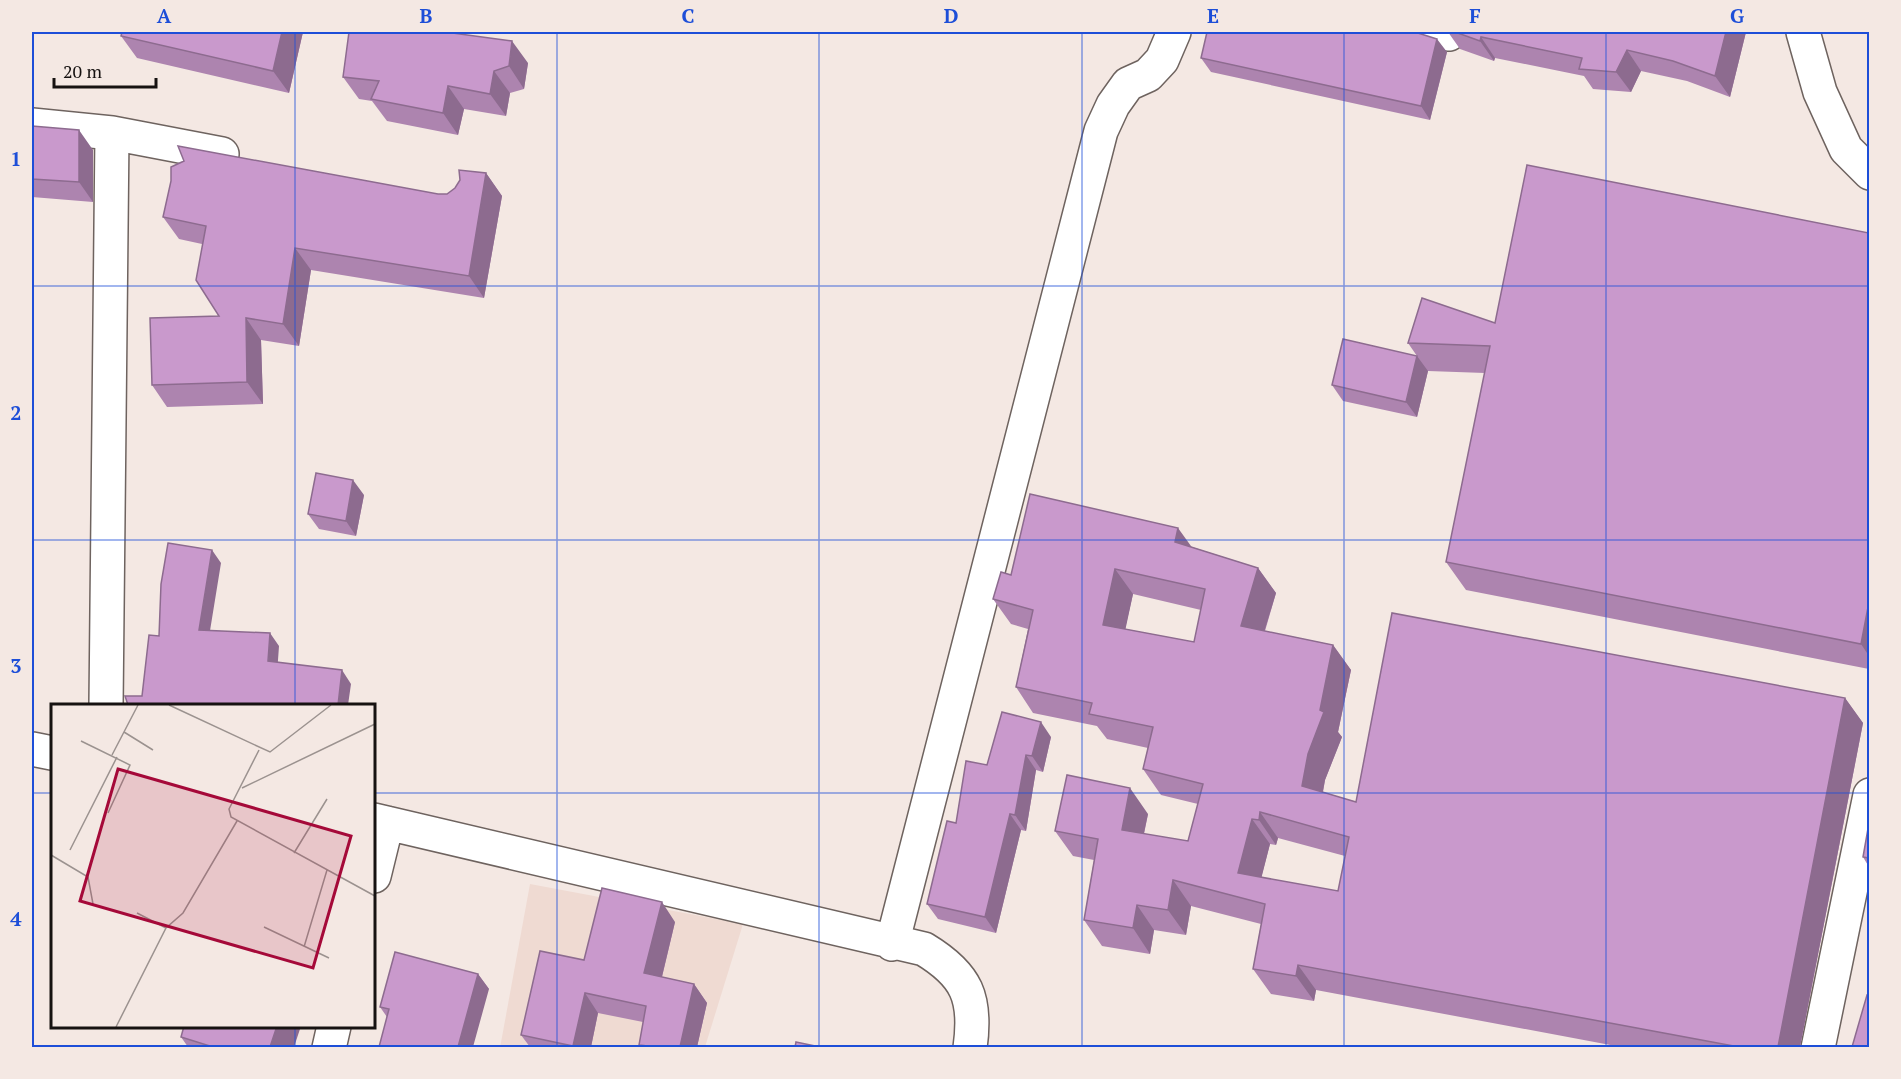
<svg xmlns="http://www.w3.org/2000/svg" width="1901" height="1079" font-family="'PT Serif',serif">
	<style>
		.built { fill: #efdad2 }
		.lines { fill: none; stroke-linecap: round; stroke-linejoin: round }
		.minor-casing { stroke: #6e635f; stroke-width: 36 }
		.minor { stroke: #fff; stroke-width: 33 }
		.wall { fill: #ad84af; fill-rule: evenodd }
		.shaded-wall { fill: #8d6b8f }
		.building { fill: #c999cc; stroke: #8d6b8f; stroke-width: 1.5; fill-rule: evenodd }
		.grid { fill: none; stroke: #1d4ed8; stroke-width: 1.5; stroke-opacity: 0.55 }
		.inset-road { fill: none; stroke: #9b928f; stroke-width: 1.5 }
		.view { fill: #a50939; fill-opacity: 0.15; stroke: #a50939; stroke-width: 3 }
		.inset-edge { fill: none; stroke: #161211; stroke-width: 3 }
		.neatline { fill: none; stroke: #1d4ed8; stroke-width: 2 }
		.grid-label { font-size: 20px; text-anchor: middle; font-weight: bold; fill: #1d4ed8 }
	</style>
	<rect width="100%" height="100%" fill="#f4e8e3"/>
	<path class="built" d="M530,884L743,924L705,1047L500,1048Z"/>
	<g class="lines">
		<g class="minor-casing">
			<path id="minor" d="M1439,32L1449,34
				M1803,32L1820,92L1846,149L1870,173
				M32,125L112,133L222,154
				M106,706L112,133
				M32,749L52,753
				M374,820L924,949C967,975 977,998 970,1048
				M374,876L387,823
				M892,944L1101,131L1113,105L1128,84L1148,75L1162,60L1174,32
				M329,1048L334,1026
				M1818,1048L1870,795"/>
		</g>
		<use href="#minor" class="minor"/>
	</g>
	<path class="wall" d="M303,32L289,93L137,58L121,36Z
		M1448,32H1746L1730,97L1687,81L1641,71L1631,92L1593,89L1584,76L1495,58L1494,61L1460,49Z
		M1421,34L1447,52L1430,120L1211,72L1201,58Z
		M528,63L524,89L510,93L506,116L464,109L458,135L387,121L372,101L359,99L343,77Z
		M32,126L93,150V202L32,197Z
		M486,173L502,196L484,298L311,270L299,346L261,340L263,404L167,407L152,385L219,316L202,244L179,239L163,217L447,194Z
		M1869,233V669L1466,590L1446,562L1485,373L1428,371L1417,417L1343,401L1332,385L1417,356L1408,343Z
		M364,495L356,536L319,529L308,514Z
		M1192,547L1258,568L1276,593L1265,631L1333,645L1351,670L1338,732L1342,737L1325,780L1323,792L1356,802L1845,698L1863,723L1800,1047H1621L1316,990L1314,1001L1271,994L1253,969L1261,924L1191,906L1186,935L1154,930L1150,954L1102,946L1084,920L1094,860L1073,856L1055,831L1148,814L1144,834L1188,841L1198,804L1161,795L1143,769L1148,748L1107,739L1097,726L1033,713L1016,687L1028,629L1011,624L993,599L1011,575ZM1133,594L1201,610L1194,642L1125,629ZM1278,838L1345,856L1338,891L1261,878L1270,844L1276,845Z
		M1051,737L1043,772L1036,770L1026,831L1021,830L996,933L938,919L927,904L956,823L987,765Z
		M1869,823V867L1863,857Z
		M675,922L662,977L694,984L707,1003L697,1047H641L639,1045L643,1022L598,1013L591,1047H530L521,1035L584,960Z
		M478,974L489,989L387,1017L380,1007Z
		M181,1037L294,1047H188Z"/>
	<path class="shaded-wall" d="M282,32H303L289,93L273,71Z
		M1726,32H1746L1730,97L1715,76Z
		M1481,37L1495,58L1494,61L1480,41Z
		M1437,39L1447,52L1430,120L1421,106Z
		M512,41L528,63L524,89L509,66Z
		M1627,50L1641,71L1631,92L1616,72Z
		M494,71L510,93L506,116L490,94Z
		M448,86L464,109L458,135L443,113Z
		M79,130L93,150V202L79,182Z
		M486,173L502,196L484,298L469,276Z
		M295,248L311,270L299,346L283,324Z
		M246,318L261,340L263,404L247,382Z
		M1417,356L1428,371L1417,417L1406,402Z
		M353,480L364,495L356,536L346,521Z
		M1178,528L1196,553L1175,542Z
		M212,550L221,563L208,643L199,630Z
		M1258,568L1276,593L1258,652L1241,626Z
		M1115,569L1133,594L1121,650L1103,625Z
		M1869,602V656L1861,644Z
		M270,633L279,646L277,674L268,661Z
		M1333,645L1351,670L1338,732L1342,737L1325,780L1319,812L1302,786L1308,754L1320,710Z
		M342,670L351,684L348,705H338Z
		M1845,698L1863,723L1800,1047H1778Z
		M1041,722L1051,737L1043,772L1032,756Z
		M1026,755L1036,770L1026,831L1015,815Z
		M1130,788L1148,814L1139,856L1122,830Z
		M1260,812L1278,838L1276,845L1259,820Z
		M1010,814L1021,830L996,933L985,917Z
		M1252,819L1270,844L1256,899L1238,873Z
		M1173,880L1191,906L1186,935L1168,910Z
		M662,902L675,922L658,993L644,973Z
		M1137,905L1154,930L1150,954L1133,928Z
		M1298,965L1316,990L1314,1001L1296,976Z
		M478,974L489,989L473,1047H458Z
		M694,984L707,1003L697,1047H680Z
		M585,993L598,1013L591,1047H574L573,1046Z
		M277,1026H301L294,1047H270Z"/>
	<path class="building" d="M122,32H282L273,71L121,36Z
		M349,32H445L512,41L509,66L494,71L490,94L448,86L443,113L371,99L379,81L343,77Z
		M1207,32H1417L1418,33L1437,39L1421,106L1201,58Z
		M1455,32H1726L1715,76L1673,61L1627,50L1616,72L1579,69L1582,58L1481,37L1480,41Z
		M32,126L79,130V182L32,179Z
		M178,146L438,194H447L455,188L460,180L459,170L486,173L469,276L295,248L283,324L246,318L247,382L152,385L150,318L219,316L196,280L206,226L163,217L171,181V167L184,161Z
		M1527,165L1869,233V602L1861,644L1446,562L1490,346L1408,343L1422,298L1495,323Z
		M1343,339L1417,356L1406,402L1332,385Z
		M316,473L353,480L346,521L308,514Z
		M1030,494L1178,528L1175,542L1258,568L1241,626L1333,645L1320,710L1324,712L1308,754L1302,786L1356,802L1392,613L1845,698L1778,1047H1739L1298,965L1296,976L1253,969L1265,904L1173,880L1168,910L1137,905L1133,928L1084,920L1098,839L1055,831L1067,775L1130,788L1122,830L1188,841L1203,784L1143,769L1153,727L1089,714L1092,703L1016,687L1033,610L993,599L1001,572L1011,575ZM1115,569L1205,589L1194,642L1103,625ZM1260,812L1349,837L1338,891L1238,873L1252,819L1259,820Z
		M168,543L212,550L199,630L270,633L268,661L342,670L338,705H128L125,696H142L149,635L159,636L161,584Z
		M1002,712L1041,722L1032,756L1026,755L1015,815L1010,814L985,917L927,904L947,821L956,823L966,761L987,765Z
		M1869,823V858L1863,857Z
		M602,888L662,902L644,973L694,984L680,1047H657L639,1045L646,1006L585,993L573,1046L521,1035L540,951L584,960Z
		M395,952L478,974L458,1047H379L389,1009L380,1007Z
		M1867,995L1869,996V1047H1852Z
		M184,1026H277L270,1047H213L181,1037Z
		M796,1042L820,1047H795Z"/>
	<path class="grid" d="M295,32V706M557,32V1048M819,32V1048M1082,32V1048M1344,32V1048M1606,32V1048M32,286H1870M32,540H1870M32,793H52M374,793H1870M295,1026V1048"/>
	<g transform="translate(51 704)">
		<rect width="324" height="324" fill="#f4e8e3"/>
		<path class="inset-road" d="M118,1L219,48L280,1M73,28L102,46M30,37L79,61L57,109M208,46L178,105L180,113L324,192M61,51L87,1M191,84L324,20M19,146L66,53M243,149L276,95M0,151L37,173L42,200M86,209L115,224M213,223L278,254M253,243L276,166M65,323L115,224L132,209L186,117"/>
		<path class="view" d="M67,65L300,132L262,264L29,197Z"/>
		<rect width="324" height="324" class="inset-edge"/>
	</g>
	<rect width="1901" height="1079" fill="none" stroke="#f4e8e3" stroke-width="66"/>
	<path d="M54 78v9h102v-9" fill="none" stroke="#161211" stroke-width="3"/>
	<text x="63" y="78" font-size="18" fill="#161211" stroke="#f4e8e3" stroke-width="4.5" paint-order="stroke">20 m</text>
	<rect x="33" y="33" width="1835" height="1013" class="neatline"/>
	<g class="grid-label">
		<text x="164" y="23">A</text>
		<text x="426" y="23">B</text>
		<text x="688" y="23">C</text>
		<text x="951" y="23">D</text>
		<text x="1213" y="23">E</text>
		<text x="1475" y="23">F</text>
		<text x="1737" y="23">G</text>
		<text x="16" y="166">1</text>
		<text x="16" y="420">2</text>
		<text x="16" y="673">3</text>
		<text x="16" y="926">4</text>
	</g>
</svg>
